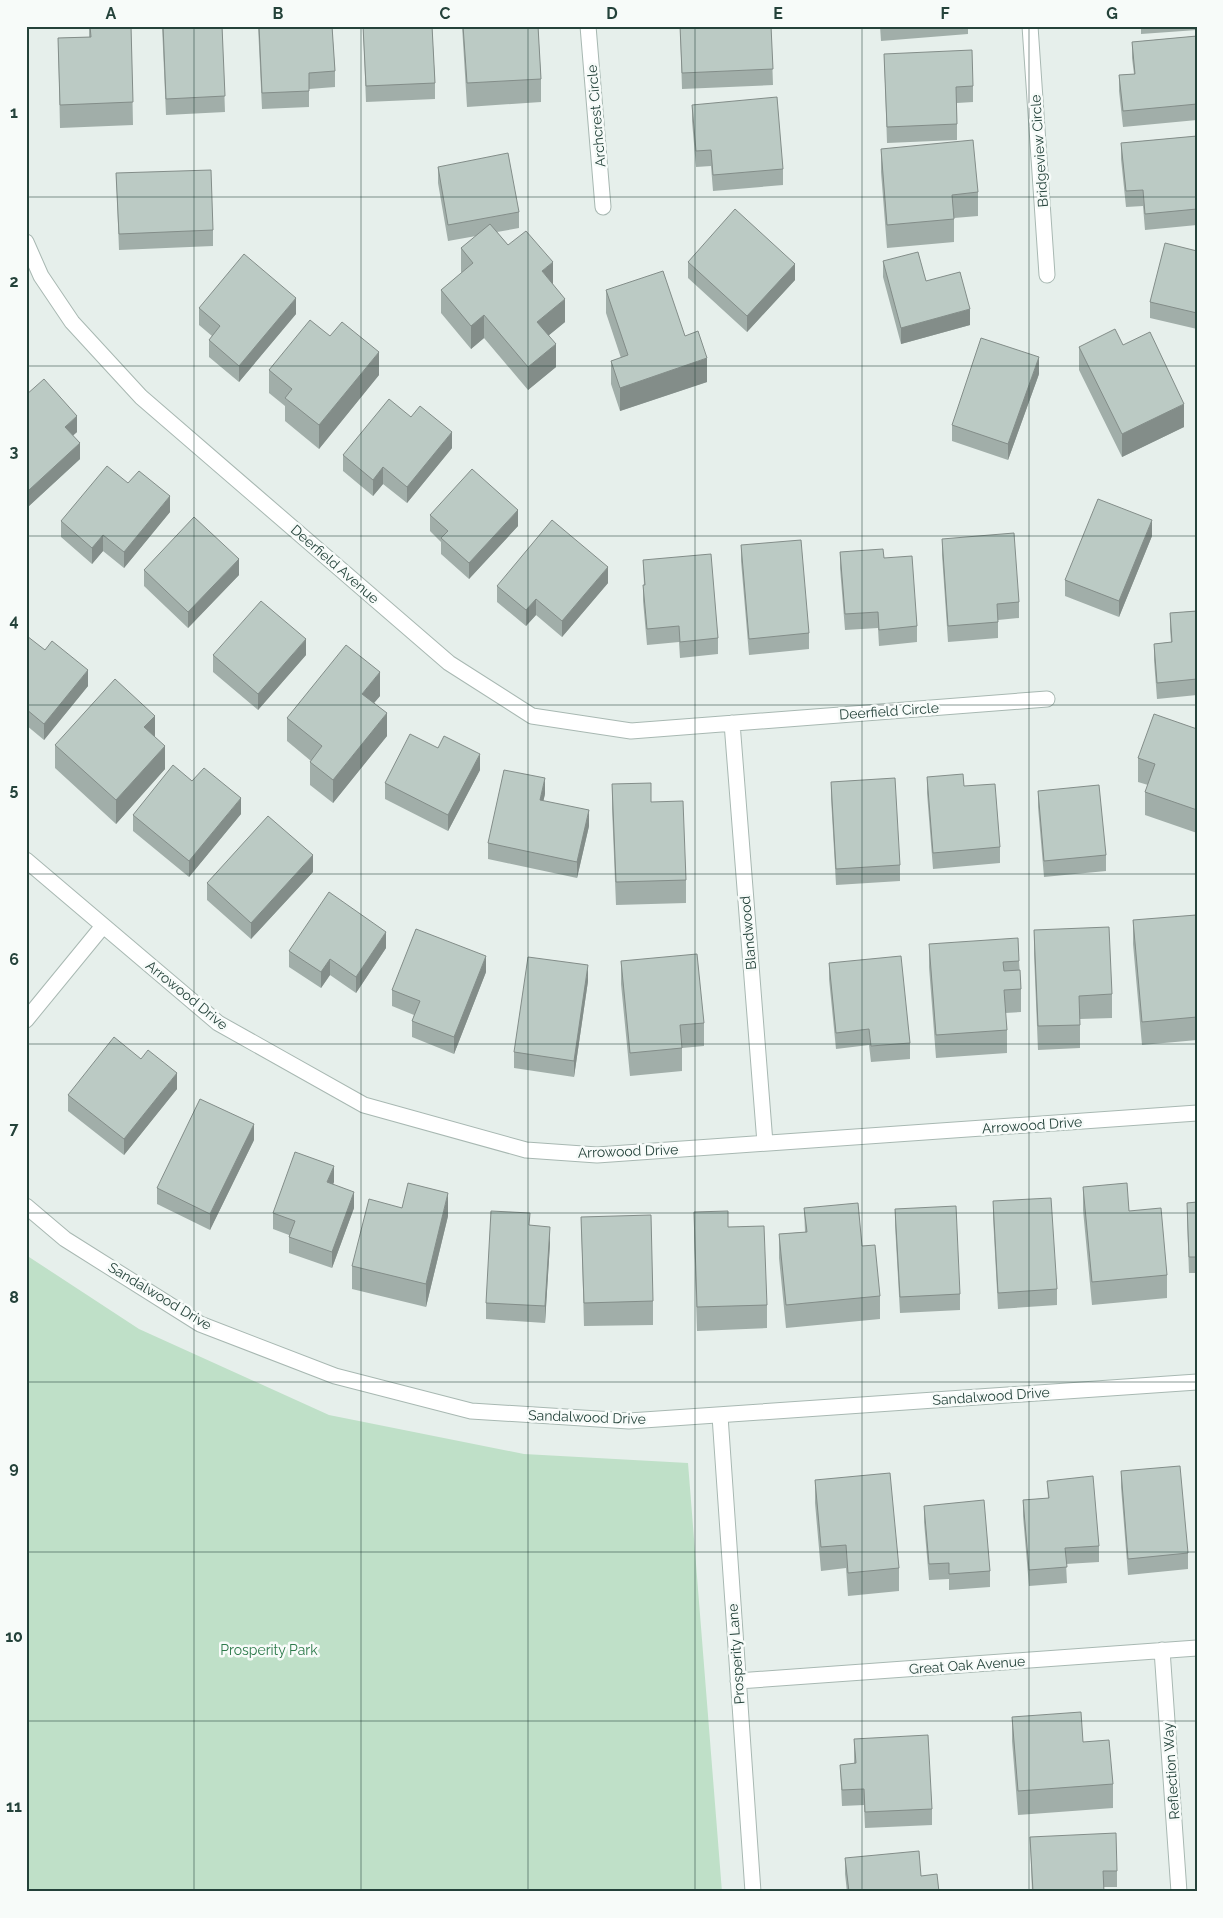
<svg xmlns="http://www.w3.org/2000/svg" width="1223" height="1918" font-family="Raleway,sans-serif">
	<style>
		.green { fill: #bfe0c8 }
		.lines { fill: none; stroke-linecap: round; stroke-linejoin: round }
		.minor-casing { stroke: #a8b8b2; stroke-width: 17 }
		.tertiary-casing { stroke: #a8b8b2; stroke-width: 17 }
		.minor { stroke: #fff; stroke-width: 15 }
		.tertiary { stroke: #fff; stroke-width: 15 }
		.wall { fill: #a1aea9 }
		.shaded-wall { fill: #838d89 }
		.building { fill: #bbcac4; stroke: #838d89 }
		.grid { fill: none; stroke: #24423a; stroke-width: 1; stroke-opacity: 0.55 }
		.labels { text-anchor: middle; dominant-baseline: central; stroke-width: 5; stroke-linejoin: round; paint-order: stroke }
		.street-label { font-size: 14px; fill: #24423a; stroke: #f7fbf9 }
		.park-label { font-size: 14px; fill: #2d7a4b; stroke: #f7fbf9 }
		.neatline { fill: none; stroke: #24423a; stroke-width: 2 }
		.grid-label { font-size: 16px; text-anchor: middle; font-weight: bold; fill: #24423a }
	</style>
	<rect width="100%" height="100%" fill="#e6efeb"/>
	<path class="green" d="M26,1255L139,1329L329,1415L524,1454L688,1463L722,1892H26Z"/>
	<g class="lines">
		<g class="minor-casing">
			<path id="minor" d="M588,26L603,207
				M1030,26L1047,275
				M26,242L41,276L72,322L141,397L449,663L532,716L631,731L1047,699
				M732,723L765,1143
				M26,860L218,1023L364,1105L526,1150L597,1155L1197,1113
				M26,1020L103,926
				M720,1416L753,1892
				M1162,1650L1179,1892
				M738,1681L1197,1648"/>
		</g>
		<g class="tertiary-casing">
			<path id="tertiary" d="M26,1206L65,1239L200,1324L335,1376L471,1411L629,1421L1197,1382"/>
		</g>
		<use href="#minor" class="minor"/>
		<use href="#tertiary" class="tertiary"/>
	</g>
	<path class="wall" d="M89,26H131L133,125L60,128L58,38L89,37Z
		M162,26H222L225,112L166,115Z
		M258,26H332L335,71V87L309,89V107L262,109Z
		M363,26H432L435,83V99L366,102Z
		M462,26H538L541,79V102L467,107Z
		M680,26H771L773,85L682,89Z
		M880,26H968V34L881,41Z
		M1141,26H1197V30L1141,34Z
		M1197,36V120L1123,127L1119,91V75L1134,74L1132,58V42Z
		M884,54L973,86V102L957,103V140L887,143Z
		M692,105L783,169V185L713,191L711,166L696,167L692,121Z
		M1197,136V225L1145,230L1143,206L1126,207L1121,159V143Z
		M881,149L978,192V216L954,218V242L887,248L881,172Z
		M438,167L519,212V228L497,232L508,245L553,284L565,322L549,335L556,367L528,390L484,338L471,349L441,313V290L462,273L461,272V248L476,236L448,241L438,183Z
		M116,173L213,230V246L119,250Z
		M1197,251V329L1150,318V302Z
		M883,261L926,281L970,325L901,344L883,277Z
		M688,262L795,280L747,332L688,278Z
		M606,290L685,336L707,382L620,411L611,384V361L621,358L606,313Z
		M199,308L296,314L239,382L209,357V340L212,336L199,325Z
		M1123,345L1184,427L1122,457L1079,370V347Z
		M269,370L379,375L319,449L285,421V406L269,393Z
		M1039,374L1008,460L952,441V425Z
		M26,395L77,432L73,435L80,459L29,506L26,503Z
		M411,417L452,448L407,503L383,484L373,496L343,471V455Z
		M128,483L170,512L124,568L103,551L92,564L61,537V521Z
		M430,515L518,526L469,579L441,554V542L430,531Z
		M1152,536L1119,617L1065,596V580Z
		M942,539L1019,602V618L998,620V638L948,642L942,555Z
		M741,545L809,633V649L749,655L741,561Z
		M840,552L917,626V642L879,646L878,628L845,630L840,568Z
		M643,560L718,638V654L680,658L679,642L647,645L643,601V585H644Z
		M144,570L239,575L188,628L144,586Z
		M608,583L562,637L536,615L526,626L497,602V586Z
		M1197,611V695L1157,699L1154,660V644L1171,642L1170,629V613Z
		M26,637L45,650L88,686L44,740L26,725Z
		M213,655H306L258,710L213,672Z
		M380,696L374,703L387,736L333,803L310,785V762L311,761L287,741V718Z
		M1197,729V833L1145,815V792L1148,785L1138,782V758Z
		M155,737L165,769L116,824L55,768V745Z
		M480,770L448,831L385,799V783Z
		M927,777L964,786L1000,847V863L933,869L927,793Z
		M831,782L900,865V881L836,885L831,798Z
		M612,784L651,802L686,880V903L616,905L612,808Z
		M1038,791L1106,855V871L1044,877L1038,807Z
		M545,794L543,801L589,826L577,878L488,859V843Z
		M241,814L189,877L133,831V815Z
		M313,872L251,939L207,900V883Z
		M1133,920L1197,924V1040L1142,1045L1133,944Z
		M1034,930L1112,994V1018L1080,1019V1048L1038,1050L1034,954Z
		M929,944L1019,961L1021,989V1012L1005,1013L1007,1030V1053L936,1058L929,967Z
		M386,948L356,993L330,975L321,988L289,967V951Z
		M621,961L704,1023V1046L682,1048V1071L630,1076L621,984Z
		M829,963L910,1043V1059L871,1062L869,1045L836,1049L829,979Z
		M486,972L454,1054L412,1037V1021L414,1015L392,1006V990Z
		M588,981L574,1077L514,1068V1052Z
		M177,1089L124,1155L68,1111V1095Z
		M254,1140L210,1230L157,1204V1188Z
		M334,1182L333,1184L354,1208L332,1268L289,1253V1235L273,1229V1213Z
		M1083,1187L1129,1211L1167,1275V1298L1092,1305L1083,1210Z
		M993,1201L1057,1289V1305L998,1309L993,1217Z
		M1197,1202V1273H1189L1187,1219V1203Z
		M402,1208L448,1216L426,1307L352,1289V1266Z
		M804,1208L862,1246L880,1296V1319L786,1328L779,1258V1234L805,1232Z
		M895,1209L960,1294V1310L900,1313L895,1225Z
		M694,1212L728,1227L767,1305V1328L697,1331L694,1235Z
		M581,1217L653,1301V1325L584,1326Z
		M530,1225L550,1243L545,1323L486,1319V1303Z
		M1121,1471L1188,1553V1569L1128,1575L1121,1487Z
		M815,1480L899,1568V1591L848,1596L846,1568L821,1571L815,1503Z
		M1047,1481L1099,1546V1562L1066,1564L1067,1583L1029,1586L1023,1516V1500L1048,1498Z
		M924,1506L990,1571V1587L949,1590V1579L929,1580L924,1522Z
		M1012,1717L1083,1742L1113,1784V1808L1018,1815L1012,1741Z
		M854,1739L932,1809V1825L865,1828L864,1805L842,1806L840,1765L854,1764Z
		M1030,1837L1117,1871V1887H1104V1892H1032Z
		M845,1858L921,1876L939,1892H847L845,1874Z"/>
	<path class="shaded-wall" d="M553,262V285L542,271Z
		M795,264V280L747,332V316Z
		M296,298V314L239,382V366Z
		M565,299V322L537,345V322Z
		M970,309V325L901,344V328Z
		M484,315V338L471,349V326Z
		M556,344V367L528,390V367Z
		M379,352V375L319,449V425Z
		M1039,357V374L1008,460V444Z
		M707,358V382L620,411V388Z
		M1184,404V427L1122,457V434Z
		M77,416V432L65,443V427Z
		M452,432V448L407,503V487Z
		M80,443V459L29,506V490Z
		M383,467V484L373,496V480Z
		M170,496V512L124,568V552Z
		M518,510V526L469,579V563Z
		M1152,520V536L1119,617V601Z
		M103,535V551L92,564V548Z
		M239,559V575L188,628V612Z
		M608,567V583L562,637V621Z
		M536,599V615L526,626V610Z
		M306,639V655L258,710V694Z
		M88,670V686L44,740V724Z
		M380,672V696L362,717V694Z
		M387,713V736L333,803V780Z
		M155,716V739L144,727Z
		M165,746V769L116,824V800Z
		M480,754V770L448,831V815Z
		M545,778V794L540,816V800Z
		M241,798V814L189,877V861Z
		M589,810V826L577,878V862Z
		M313,855V872L251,939V923Z
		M386,932V948L356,993V977Z
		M486,956V972L454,1054V1037Z
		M330,959V975L321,988V972Z
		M588,965V981L574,1077V1061Z
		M177,1073V1089L124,1155V1139Z
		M254,1124V1140L210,1230V1214Z
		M334,1166V1182L327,1199V1182Z
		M354,1192V1208L332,1268V1252Z
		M448,1193V1216L426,1307V1284Z
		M550,1227V1243L545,1323V1306Z"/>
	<path class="building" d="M90,26H131L133,102L60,105L58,38L91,37Z
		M163,26H222L225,96L166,99Z
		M259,26H332L335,71L309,73V91L262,93Z
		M363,26H432L435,83L366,86Z
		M463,26H538L541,79L467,83Z
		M680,26H771L773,69L682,73Z
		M1197,36V104L1123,111L1119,75L1135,74L1132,42Z
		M972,50L973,86L956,87L957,124L887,127L884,54Z
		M777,97L783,169L713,175L711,150L696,151L692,105Z
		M1197,136V209L1145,214L1143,190L1126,191L1121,143Z
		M973,140L978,192L952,195L954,219L887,225L881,149Z
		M508,153L519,212L448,225L438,167Z
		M211,170L213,230L119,234L116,173Z
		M735,209L795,264L747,316L688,262Z
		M490,224L508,245L526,231L553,262L542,271L565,299L537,322L556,344L528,367L484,315L471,326L441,290L473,263L461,248Z
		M1165,243L1197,251V313L1150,302Z
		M918,252L926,281L960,272L970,309L901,328L883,261Z
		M244,254L296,298L239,366L209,340L220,326L199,308Z
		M663,271L685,336L698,331L707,358L620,388L611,361L628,355L606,290Z
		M310,320L330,336L342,322L379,352L319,425L285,398L292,389L269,370Z
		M1115,329L1123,345L1150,332L1184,404L1122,434L1079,347Z
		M981,338L1039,357L1008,444L952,425Z
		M44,379L77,416L65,427L80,443L29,490L26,487V395Z
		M389,399L411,417L420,406L452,432L407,487L383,467L373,480L343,455Z
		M107,466L128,483L139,471L170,496L124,552L103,535L92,548L61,521Z
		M472,469L518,510L469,563L441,538L448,531L430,515Z
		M1098,499L1152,520L1119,601L1065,580Z
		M194,517L239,559L188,612L144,570Z
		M552,520L608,567L562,621L536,599L526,610L497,586Z
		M1014,533L1019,602L997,604L998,622L948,626L942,539Z
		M801,540L809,633L749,639L741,545Z
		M883,549L884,558L912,556L917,626L879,630L878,612L845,614L840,552Z
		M711,554L718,638L680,642L679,626L647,629L643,585H645L643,560Z
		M261,601L306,639L258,694L213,655Z
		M1197,611V679L1157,683L1154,644L1172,642L1170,613Z
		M27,636L45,650L52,641L88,670L44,724L26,709V637Z
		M346,645L380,672L362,694L387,713L333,780L310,762L322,746L287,718Z
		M115,679L155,716L144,727L165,746L116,800L55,745Z
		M1154,714L1197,729V810L1145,792L1155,764L1138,758Z
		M410,734L438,748L444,736L480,754L448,815L385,783Z
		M173,765L192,781L204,768L241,798L189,861L133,815Z
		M504,770L545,778L540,800L589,810L577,862L488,843Z
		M963,774L964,786L995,784L1000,847L933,853L927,777Z
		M895,778L900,865L836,869L831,782Z
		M651,783V802L683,801L686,880L616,882L612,784Z
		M1099,785L1106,855L1044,861L1038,791Z
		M268,816L313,855L251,923L207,883Z
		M329,892L386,932L356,977L330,959L321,972L289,951Z
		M1196,915L1197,924V1017L1142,1022L1133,920Z
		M1109,927L1112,994L1079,996L1080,1025L1038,1026L1034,930Z
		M416,929L486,956L454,1037L412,1021L420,1001L392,990Z
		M1018,938L1019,961L1003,962L1004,971L1020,970L1021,989L1004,990L1007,1030L936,1035L929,944Z
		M697,954L704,1023L680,1025L682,1048L630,1053L621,961Z
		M901,956L910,1043L871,1046L869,1029L836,1033L829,963Z
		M528,957L588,965L574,1061L514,1052Z
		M114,1037L141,1059L148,1050L177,1073L124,1139L68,1095Z
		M200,1099L254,1124L210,1214L157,1188Z
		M295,1152L334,1166L327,1182L354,1192L332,1252L289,1237L295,1221L273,1213Z
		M408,1183L448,1193L426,1284L352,1266L369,1199L402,1208Z
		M1127,1183L1129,1211L1161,1208L1167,1275L1092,1282L1083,1187Z
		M1051,1198L1057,1289L998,1293L993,1201Z
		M1197,1202V1257H1189L1187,1203Z
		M858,1203L862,1246L875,1245L880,1296L786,1305L779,1234L807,1232L804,1208Z
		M956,1206L960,1294L900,1297L895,1209Z
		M491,1211L530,1213L529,1225L550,1227L545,1306L486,1303Z
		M728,1211V1227L764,1226L767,1305L697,1307L694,1212Z
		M651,1215L653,1301L584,1303L581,1217Z
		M1180,1466L1188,1553L1128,1559L1121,1471Z
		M890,1473L899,1568L848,1573L846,1545L821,1547L815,1480Z
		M1093,1476L1099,1546L1065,1548L1067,1567L1029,1570L1023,1500L1049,1498L1047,1481Z
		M984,1500L990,1571L949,1574V1563L929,1564L924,1506Z
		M1081,1712L1083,1742L1109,1740L1113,1784L1018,1791L1012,1717Z
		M928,1735L932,1809L865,1812L864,1789L842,1790L840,1765L856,1763L854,1739Z
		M1116,1833L1117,1871H1103L1104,1892H1033L1030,1837Z
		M919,1851L921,1876L937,1874L939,1892H849L845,1858Z"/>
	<path class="grid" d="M194,26V1892M361,26V1892M528,26V1892M695,26V1892M862,26V1892M1029,26V1892M26,197H1197M26,366H1197M26,536H1197M26,705H1197M26,874H1197M26,1044H1197M26,1213H1197M26,1382H1197M26,1552H1197M26,1721H1197"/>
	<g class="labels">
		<g class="street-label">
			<text transform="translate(596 116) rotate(-95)">Archcrest Circle</text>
			<text transform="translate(1039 151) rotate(-94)">Bridgeview Circle</text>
			<text transform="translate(335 564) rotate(41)">Deerfield Avenue</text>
			<text transform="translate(889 711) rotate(-4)">Deerfield Circle</text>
			<text transform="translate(748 933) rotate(-95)">Blandwood</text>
			<text transform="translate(187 995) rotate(39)">Arrowood Drive</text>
			<text transform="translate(1032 1125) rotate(-4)">Arrowood Drive</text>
			<text transform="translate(628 1151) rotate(-2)">Arrowood Drive</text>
			<text transform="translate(160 1296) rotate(31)">Sandalwood Drive</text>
			<text transform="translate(991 1396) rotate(-4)">Sandalwood Drive</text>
			<text transform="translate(587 1417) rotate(2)">Sandalwood Drive</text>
			<text transform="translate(736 1654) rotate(-94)">Prosperity Lane</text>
			<text transform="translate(967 1665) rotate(-4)">Great Oak Avenue</text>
			<text transform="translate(1171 1771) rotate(-94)">Reflection Way</text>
		</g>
		<g class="park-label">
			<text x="269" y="1650">Prosperity Park</text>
		</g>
	</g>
	<rect width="1223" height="1918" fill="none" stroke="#f7fbf9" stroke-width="55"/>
	<rect x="28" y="28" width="1168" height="1862" class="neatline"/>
	<g class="grid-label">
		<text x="111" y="19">A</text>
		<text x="278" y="19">B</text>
		<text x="445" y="19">C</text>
		<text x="612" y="19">D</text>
		<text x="778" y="19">E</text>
		<text x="945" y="19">F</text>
		<text x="1112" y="19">G</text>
		<text x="14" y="118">1</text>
		<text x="14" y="287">2</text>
		<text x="14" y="457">3</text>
		<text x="14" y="626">4</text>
		<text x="14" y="795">5</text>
		<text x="14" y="965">6</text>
		<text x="14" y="1134">7</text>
		<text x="14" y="1303">8</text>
		<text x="14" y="1473">9</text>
		<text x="14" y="1642">10</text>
		<text x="14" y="1812">11</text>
	</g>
</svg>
